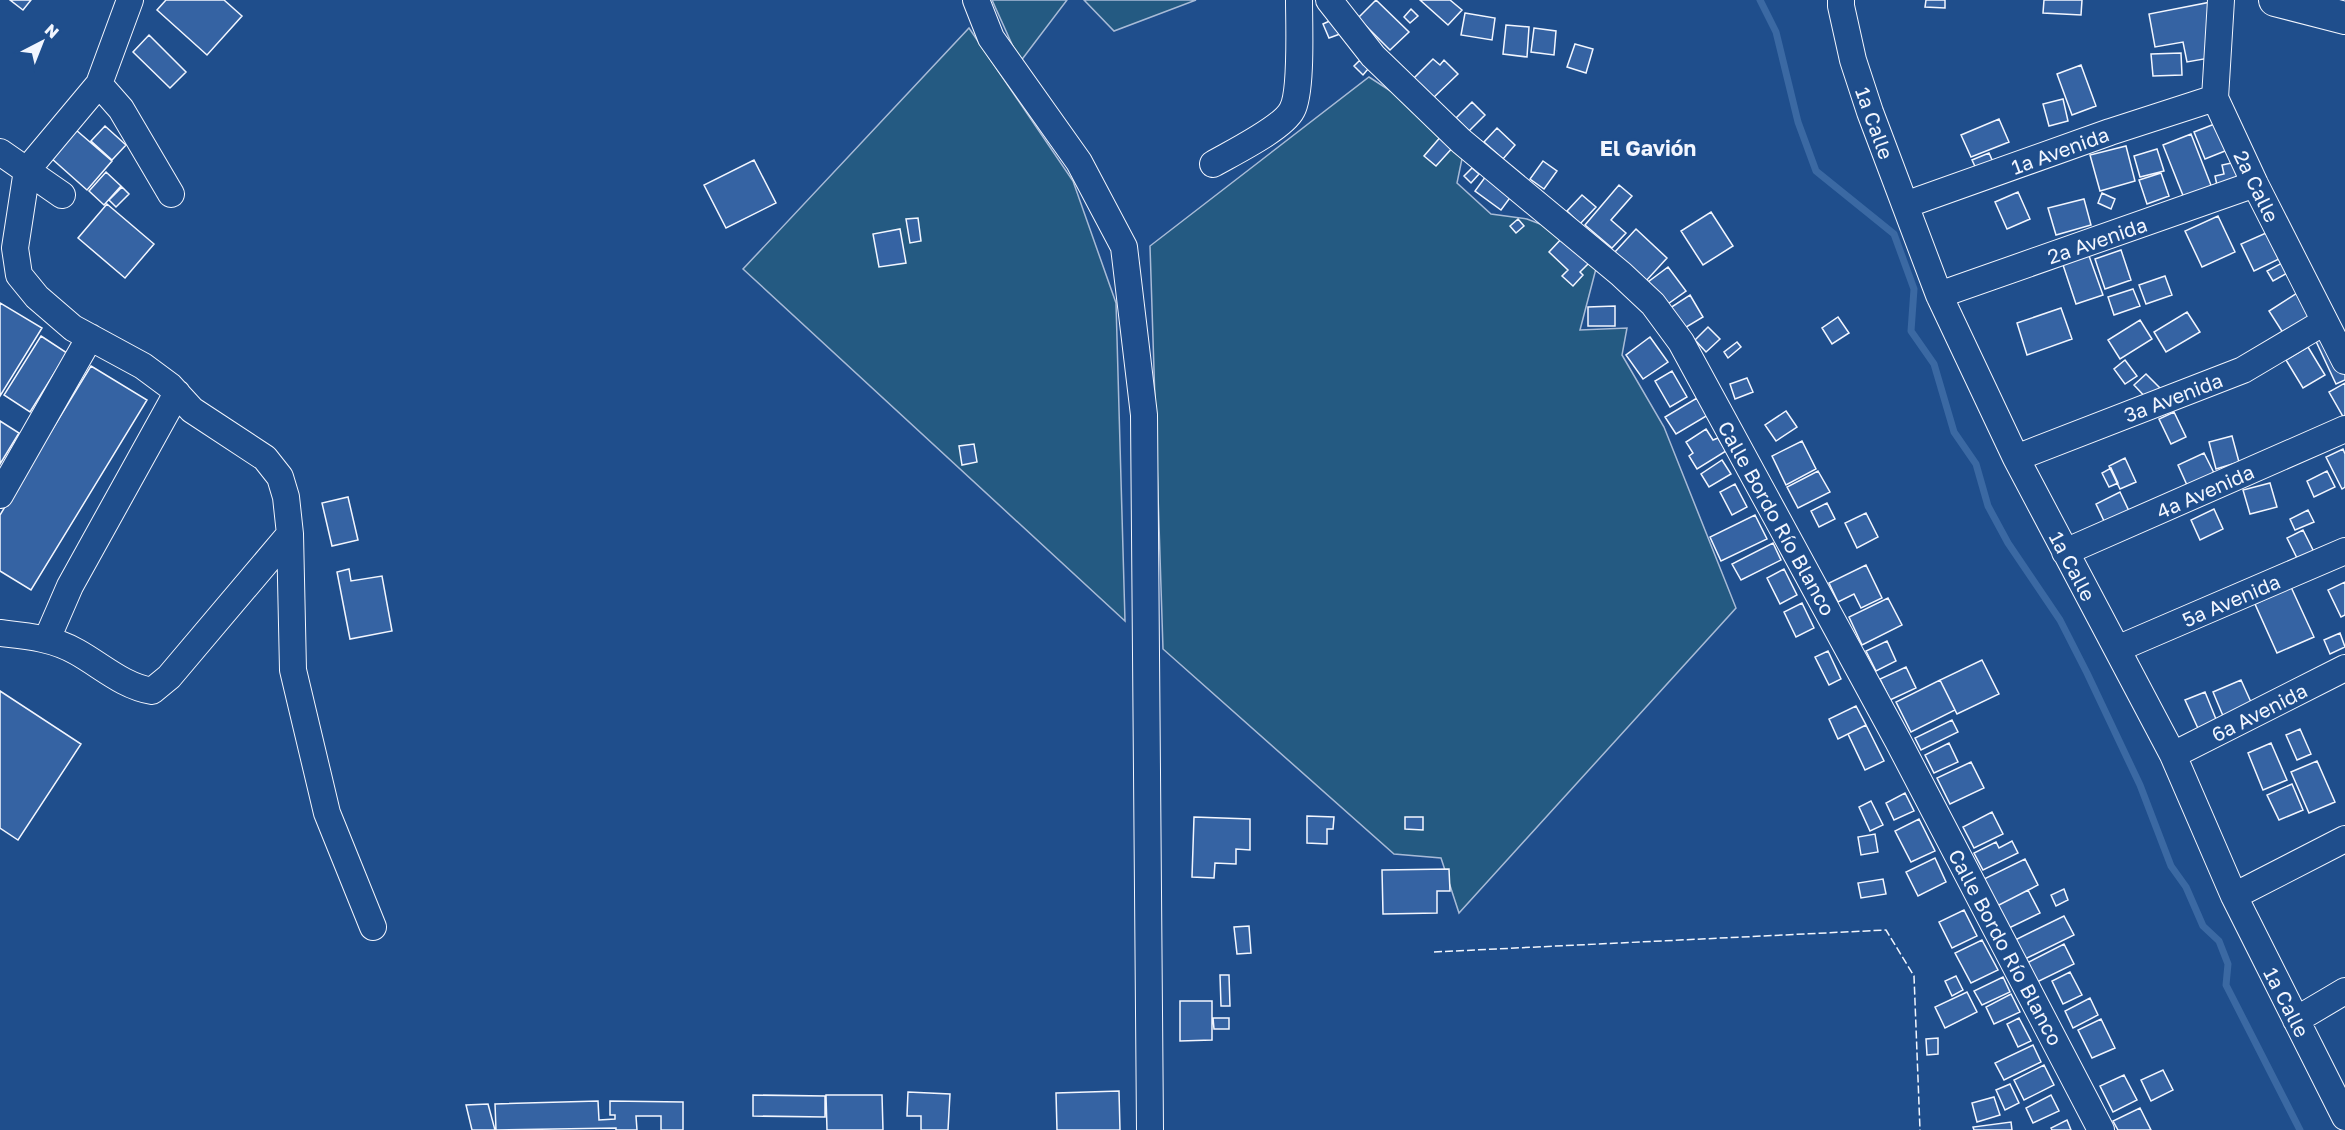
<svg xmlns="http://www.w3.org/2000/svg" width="2345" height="1130" font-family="'Golos Text',sans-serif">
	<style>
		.park { fill: #245a82; stroke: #a8bbd7; stroke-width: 1.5 }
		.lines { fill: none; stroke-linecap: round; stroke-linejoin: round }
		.stream { stroke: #3b69a3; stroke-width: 7 }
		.building { fill: #3563a3; stroke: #f2f6ff; stroke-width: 1.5 }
		.minor-casing { stroke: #f2f6ff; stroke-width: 28 }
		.major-casing { stroke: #f2f6ff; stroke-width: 34 }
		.minor { stroke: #1f4e8c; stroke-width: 26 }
		.major { stroke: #1f4e8c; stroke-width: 32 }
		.fence { stroke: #f2f6ff; stroke-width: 1.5; stroke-dasharray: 8 3; stroke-linecap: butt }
		.labels { text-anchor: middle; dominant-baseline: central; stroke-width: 4.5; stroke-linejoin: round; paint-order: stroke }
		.street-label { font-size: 20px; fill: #f2f6ff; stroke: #1f4e8c }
		.neighbourhood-label { font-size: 21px; font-weight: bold; fill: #f2f6ff; stroke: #1f4e8c }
	</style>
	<rect width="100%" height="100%" fill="#1f4e8c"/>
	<path class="park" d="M992,0H1067L1020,62Z
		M1084,0H1196L1114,31Z
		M969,28L1073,181L1116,303L1125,621L743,269Z
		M1369,77L1420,110L1464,149L1457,183L1491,214L1527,219L1561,232L1598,261L1580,330L1627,328L1622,355L1664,427L1736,608L1459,913L1441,858L1394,854L1163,649L1150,246Z"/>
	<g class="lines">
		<path class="stream" d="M1760,0L1776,32L1798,122L1816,171L1894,234L1914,289L1911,331L1934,364L1954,432L1976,464L1988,506L2008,543L2060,620L2087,673L2140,785L2171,866L2186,887L2203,926L2219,941L2228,964L2226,985L2300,1130"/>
	</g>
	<path class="building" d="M10,0H31L23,10Z
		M166,0H224L242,16L207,55L157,10Z
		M1376,0L1409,32L1390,50L1358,18Z
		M1420,0H1450L1462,10L1448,25Z
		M1926,0H1945V8L1925,7Z
		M2044,0H2082L2081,15L2043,13Z
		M2211,2L2221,56L2187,62L2183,42L2155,47L2149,14Z
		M1411,9L1418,16L1410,23L1404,17Z
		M1465,13L1495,18L1492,40L1461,35Z
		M1334,19L1340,34L1329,38L1323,24Z
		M1506,25L1529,27L1527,57L1503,54Z
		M1534,28L1556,31L1554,55L1531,52Z
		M149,35L186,72L170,88L133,52Z
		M1575,44L1593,49L1586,73L1567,67Z
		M2181,53L2182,75L2153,76L2151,54Z
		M1433,59L1440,65L1444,60L1458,74L1432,99L1412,80Z
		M1360,60L1368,69L1363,75L1354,66Z
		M2081,65L2096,106L2072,115L2057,74Z
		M2063,99L2068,121L2049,126L2043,104Z
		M1472,102L1485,115L1469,131L1456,118Z
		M2235,116L2245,143L2205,159L2194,132Z
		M1999,119L2009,142L1971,157L1961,135Z
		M105,126L126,145L112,160L91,141Z
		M1497,128L1515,145L1503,159L1484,142Z
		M76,130L112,161L87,190L51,158Z
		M1443,134L1455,145L1436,166L1424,156Z
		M2191,134L2214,193L2186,203L2163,145Z
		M2126,146L2135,181L2100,191L2090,155Z
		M2157,149L2164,171L2140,177L2134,156Z
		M1989,153L2001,180L1985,188L1972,160Z
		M754,160L776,203L726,228L704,185Z
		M1543,161L1557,171L1544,189L1530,179Z
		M2241,161L2246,185L2218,190L2215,176L2224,174L2222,165Z
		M1472,168L1479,174L1471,183L1464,176Z
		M106,172L121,186L104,205L89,191Z
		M2161,173L2169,196L2147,204L2139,180Z
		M1486,176L1512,195L1501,210L1475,191Z
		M1619,185L1632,196L1611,220L1626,233L1612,248L1585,225Z
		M122,187L129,194L116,207L109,200Z
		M2018,192L2030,219L2007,229L1995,202Z
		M2102,193L2115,199L2111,209L2098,203Z
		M1582,195L1596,207L1580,224L1567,211Z
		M2084,199L2091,225L2056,235L2048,208Z
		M107,204L154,244L125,278L78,238Z
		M1711,212L1733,246L1703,265L1681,231Z
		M2218,216L2235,252L2202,267L2185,231Z
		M918,218L921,241L910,243L906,219Z
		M1518,219L1524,226L1516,233L1510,226Z
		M900,229L906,263L879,267L873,234Z
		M1636,229L1667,258L1645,282L1614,253Z
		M2266,233L2279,259L2254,271L2241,244Z
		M1563,237L1590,262L1580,272L1583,275L1573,286L1562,276L1568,270L1549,252Z
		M2121,250L2131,280L2105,289L2095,259Z
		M2088,253L2103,295L2076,304L2062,262Z
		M2295,256L2300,266L2273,281L2267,271Z
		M1668,267L1686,291L1665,306L1648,282Z
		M2165,276L2172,295L2146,304L2139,285Z
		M2308,286L2324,311L2285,336L2269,311Z
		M2133,289L2140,306L2114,315L2108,297Z
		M1690,295L1703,317L1683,329L1670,308Z
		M0,303L42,328L0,396Z
		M1615,306V326H1588V307Z
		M2061,308L2072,339L2027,355L2017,323Z
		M2187,312L2200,332L2166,352L2154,332Z
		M1838,317L1849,333L1832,344L1822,328Z
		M2140,320L2152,339L2120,359L2108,340Z
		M1708,327L1720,339L1706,352L1695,340Z
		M2313,335L2345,348V380L2336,384Z
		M41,336L67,353L30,412L4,395Z
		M1650,337L1668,362L1643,379L1626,355Z
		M1737,342L1741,347L1728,358L1724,352Z
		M2308,347L2325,375L2303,388L2286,360Z
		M2125,360L2137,376L2125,384L2114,369Z
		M91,366L147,400L31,590L0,571V515Z
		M1672,371L1687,397L1670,407L1655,381Z
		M2146,374L2161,389L2149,401L2134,385Z
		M1747,378L1753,392L1735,399L1730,384Z
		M2345,383V420L2329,392Z
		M1697,398L1708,415L1676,434L1665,417Z
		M1786,411L1797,427L1776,441L1765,425Z
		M2174,412L2186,437L2171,444L2159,419Z
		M0,421L19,433L0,464Z
		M1706,429L1713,440L1718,438L1726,451L1697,469L1689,456L1693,453L1686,442Z
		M2232,436L2239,462L2216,469L2209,442Z
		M1802,441L1816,469L1786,485L1772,456Z
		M974,444L977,462L962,465L959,446Z
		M2343,449L2345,454V487L2342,489L2326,457Z
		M2204,453L2218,481L2191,494L2178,465Z
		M2125,458L2136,482L2120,489L2109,466Z
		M1722,460L1731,474L1709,487L1701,474Z
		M2111,468L2118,483L2109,487L2102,473Z
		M1818,471L1830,492L1798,508L1787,487Z
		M2327,471L2335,487L2314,497L2307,481Z
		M2270,483L2277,507L2250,514L2243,490Z
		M1735,484L1747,507L1732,515L1720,492Z
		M2120,492L2129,511L2105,523L2096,504Z
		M348,497L358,540L332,546L322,503Z
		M1827,503L1835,519L1819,527L1811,511Z
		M2214,509L2223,529L2200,540L2191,520Z
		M2308,510L2314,522L2295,530L2290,519Z
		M1866,513L1878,537L1857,548L1845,523Z
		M1755,515L1767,539L1721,561L1710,537Z
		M2303,530L2316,556L2300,564L2287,538Z
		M1773,543L1781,560L1741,580L1732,564Z
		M1866,565L1882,598L1861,608L1854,594L1838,602L1829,583Z
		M349,569L351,581L382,576L392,631L350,639L337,572Z
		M1784,569L1797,595L1780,604L1767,578Z
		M2345,582V615L2341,617L2328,590Z
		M2291,587L2314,637L2277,653L2255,604Z
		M1888,598L1902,625L1862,645L1849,617Z
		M1802,603L1814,628L1796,637L1784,612Z
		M2340,633L2345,647L2330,654L2324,640Z
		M1887,641L1896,661L1876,671L1866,651Z
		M1828,651L1841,679L1829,685L1815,657Z
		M1982,660L1999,694L1957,714L1940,680Z
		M1906,667L1916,688L1890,700L1880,679Z
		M1940,680L1955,710L1911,732L1896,702Z
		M2241,680L2255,711L2226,723L2213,692Z
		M0,691L81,744L18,840L0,828Z
		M2205,692L2220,729L2202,737L2185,700Z
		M1856,706L1866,725L1838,739L1829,719Z
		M1952,720L1958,732L1921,750L1915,738Z
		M1866,725L1884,761L1865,770L1848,734Z
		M2300,729L2311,754L2297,760L2286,735Z
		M1949,743L1958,762L1934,773L1925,755Z
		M2271,743L2287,780L2263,790L2248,753Z
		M2317,761L2335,802L2309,813L2291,772Z
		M1971,762L1984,788L1950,804L1937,778Z
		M2292,784L2303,810L2279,820L2267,795Z
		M1905,793L1914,811L1894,820L1886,803Z
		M1871,801L1883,825L1870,831L1859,807Z
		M1992,812L2003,834L1974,848L1963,827Z
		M1307,816L1334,817L1333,829H1327V844L1307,843Z
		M1194,817L1250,819V850L1236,849V864L1215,863L1214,878L1192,877Z
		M1405,817H1423V830L1405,829Z
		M1919,819L1935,851L1911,862L1895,831Z
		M1875,834L1878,852L1861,855L1858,837Z
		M2012,841L2018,853L1983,870L1974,853L1996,842L1999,848Z
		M1935,858L1946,882L1918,896L1906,872Z
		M2025,859L2038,885L1997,906L1984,879Z
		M1449,869L1450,891H1437V913L1383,914L1382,870Z
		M1883,879L1886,894L1861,898L1858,883Z
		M2064,889L2068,900L2056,906L2051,895Z
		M2028,890L2040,913L2009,928L1997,906Z
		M1964,910L1977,936L1952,948L1939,922Z
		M2064,916L2074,935L2025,959L2015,940Z
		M1249,926L1251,953L1237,954L1234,927Z
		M1982,940L1998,970L1971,983L1955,953Z
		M2064,944L2074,964L2037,982L2027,963Z
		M2070,972L2082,995L2063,1004L2052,981Z
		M1220,975H1229L1230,1006H1221Z
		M1956,976L1963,990L1952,996L1945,981Z
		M2003,977L2010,992L1982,1005L1974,991Z
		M1967,992L1977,1012L1945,1028L1935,1007Z
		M2011,994L2020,1012L1994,1024L1986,1007Z
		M2090,998L2098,1015L2073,1028L2065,1011Z
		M1180,1001H1212V1040L1180,1041Z
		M1213,1018H1229V1029H1214Z
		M2019,1018L2031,1041L2018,1047L2007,1024Z
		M2101,1019L2115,1048L2092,1058L2078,1030Z
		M1938,1038V1054L1927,1055L1926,1039Z
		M2033,1045L2041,1062L2004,1080L1995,1063Z
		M2044,1065L2054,1085L2024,1100L2014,1080Z
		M2163,1070L2173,1090L2151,1101L2141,1080Z
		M2124,1075L2137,1100L2113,1112L2100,1086Z
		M2010,1084L2019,1103L2005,1110L1996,1090Z
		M1119,1091L1120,1130H1057L1056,1093Z
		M908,1092L950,1094L948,1130H921V1116H907Z
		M753,1095L825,1096V1117L753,1116Z
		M826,1095H882L883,1130H827Z
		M2051,1095L2059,1111L2033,1123L2026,1108Z
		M1994,1097L2000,1115L1977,1122L1972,1103Z
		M598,1101L599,1120L615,1119V1115H610V1101L683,1102V1130H661V1116H636L637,1130H616V1128L496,1130L495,1104Z
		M488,1104L495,1130H472L466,1105Z
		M2140,1108L2151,1130H2118L2113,1121Z
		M2067,1120L2071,1130H2052L2051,1128Z
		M2011,1122L2012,1130H1974L1973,1127Z"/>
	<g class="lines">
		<g class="minor-casing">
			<path id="minor" d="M130,0L99,84L27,170L15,248L19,275L37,297L73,328L143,366L170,386L192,410L265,458L280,477L286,497L290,534L293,670L327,813L373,927
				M976,0L991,38L1079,162L1124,247L1144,415L1150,1130
				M1329,0L1373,56L1461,141L1621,274L1653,304L1681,342L1898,741L2101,1130
				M1841,0V6L1853,60L1870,112L1939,295L2016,458L2173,755L2234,896L2345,1117
				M2221,0L2215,98L2255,184L2345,361
				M99,84L121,109L171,194
				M0,152L62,195
				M1213,164C1232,153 1283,128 1292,110C1302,92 1299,23 1299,0
				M1905,205L2110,132L2215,98
				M1939,295L2255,184
				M2016,458L2243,370L2324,322
				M0,495L90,337
				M2065,552L2345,429
				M0,633C27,636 53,638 77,652C102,666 123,686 152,691L169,677L290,534
				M47,639L70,586L177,393
				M2117,649L2345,551
				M2173,755L2345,668
				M2234,896L2345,839
				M2296,1020L2345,991"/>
		</g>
		<g class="major-casing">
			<path id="major" d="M2275,0L2345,18"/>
		</g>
		<use href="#minor" class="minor"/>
		<use href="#major" class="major"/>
		<path class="fence" d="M1434,952L1886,930L1914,976L1920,1130"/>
	</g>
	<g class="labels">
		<g class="street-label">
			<text transform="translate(1875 123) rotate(70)">1a Calle</text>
			<text transform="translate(2060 150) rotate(-20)">1a Avenida</text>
			<text transform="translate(2257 186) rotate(64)">2a Calle</text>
			<text transform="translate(2097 240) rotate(-19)">2a Avenida</text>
			<text transform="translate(2173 397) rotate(-21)">3a Avenida</text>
			<text transform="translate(2205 491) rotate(-24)">4a Avenida</text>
			<text transform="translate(1777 518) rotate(61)">Calle Bordo Río Blanco</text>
			<text transform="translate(2073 566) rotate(62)">1a Calle</text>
			<text transform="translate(2231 600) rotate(-23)">5a Avenida</text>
			<text transform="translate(2259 712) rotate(-27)">6a Avenida</text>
			<text transform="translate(2006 947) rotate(62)">Calle Bordo Río Blanco</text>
			<text transform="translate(2287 1002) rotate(63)">1a Calle</text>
		</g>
		<g class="neighbourhood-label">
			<text x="1648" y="148">El Gavión</text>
		</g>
	</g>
	<g transform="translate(42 42) rotate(42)" stroke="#1f4e8c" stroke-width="4.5" paint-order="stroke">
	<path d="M0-4.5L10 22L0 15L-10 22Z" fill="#f2f6ff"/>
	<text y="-9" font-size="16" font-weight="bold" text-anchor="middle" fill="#f2f6ff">N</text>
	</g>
</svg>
